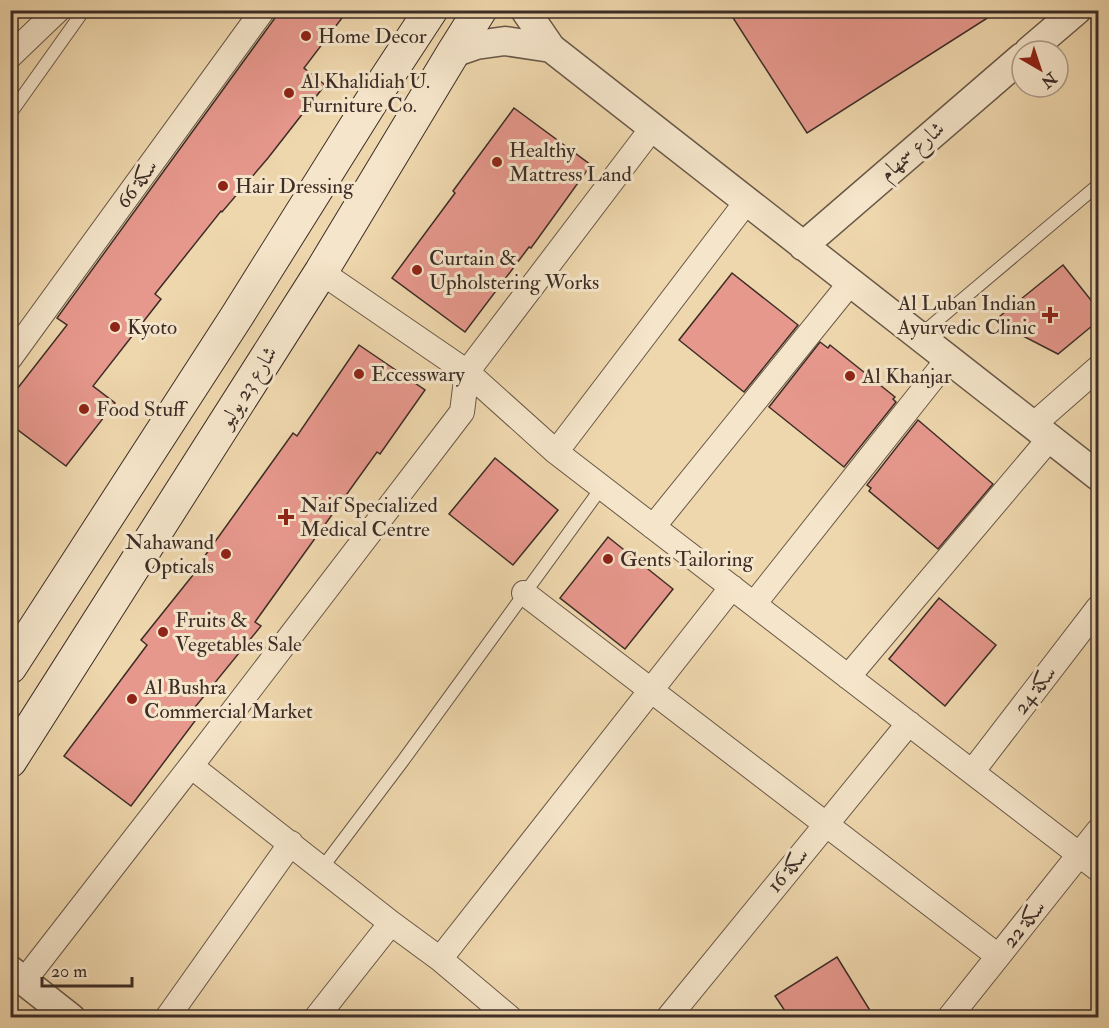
<svg xmlns="http://www.w3.org/2000/svg" width="1109" height="1028" font-family="'IM FELL Double Pica',Amiri,serif">
	<style>
		.building { fill: #e7988d; stroke: #3c2d27; stroke-width: 1.5 }
		.lines { fill: none; stroke-linecap: round; stroke-linejoin: round }
		.service-casing { stroke: #695848; stroke-width: 14 }
		.minor-casing { stroke: #695848; stroke-width: 26 }
		.tertiary-casing { stroke: #695848; stroke-width: 31 }
		.secondary-casing { stroke: #3c2d27; stroke-width: 35 }
		.service { stroke: #f5e5ca; stroke-width: 12 }
		.minor { stroke: #f5e5ca; stroke-width: 24 }
		.tertiary { stroke: #f5e5ca; stroke-width: 28 }
		.secondary { stroke: #f5e5ca; stroke-width: 33 }
		.poi-dot { fill: #8f2418; stroke: #f5e5ca; stroke-width: 2 }
		.labels { text-anchor: middle; dominant-baseline: central; stroke-width: 6; stroke-linejoin: round; paint-order: stroke }
		.poi-label { font-size: 21px; fill: #3c2d27; stroke: #f5e5ca; text-anchor: start }
		.street-label { font-size: 21px; fill: #3c2d27; stroke: #f5e5ca }
	</style>
	<rect width="100%" height="100%" fill="#efd7ad"/>
	<filter id="stains"><feTurbulence type="fractalNoise" baseFrequency=".00333" numOctaves="4"/><feColorMatrix values="0 0 0 0 .2 0 0 0 0 .09 0 0 0 0 .02 0 0 0 .5 -.17"/></filter>
	<radialGradient id="worn" r=".72"><stop offset=".6" stop-color="#630" stop-opacity="0"/><stop offset="1" stop-color="#630" stop-opacity=".3"/></radialGradient>
	<path class="building" d="M277,10H348L304,68L325,85L268,158L222,212L221,211L155,294L161,299L93,386L115,403L66,466L10,424V398L67,325L57,318L275,18Z
		M728,10H1000L807,133Z
		M514,108L591,165L531,248L529,247L465,332L392,278L455,193L453,191Z
		M1063,265L1098,309V321L1058,354L994,321Z
		M732,273L798,325L744,392L679,340Z
		M820,342L828,348L830,345L895,397L893,399L896,402L844,467L769,407Z
		M359,345L425,390L380,454L377,452L255,622L261,626L191,712L198,717L131,806L64,756L147,645L141,640L201,565L199,564L293,433L297,436Z
		M918,420L993,484L938,549L869,491L871,488L867,485Z
		M495,458L558,510L513,565L449,514Z
		M608,537L673,589L625,649L560,598Z
		M939,598L996,645L945,706L889,659Z
		M837,957L874,1017H789L775,996Z"/>
	<g class="lines">
		<g class="service-casing">
			<path id="service" d="M10,114L84,10
				M919,336L1098,185
				M322,868L402,762L602,487"/>
		</g>
		<g class="minor-casing">
			<path id="minor" d="M10,56L58,10
				M321,272L467,372L556,452L1098,869
				M10,358L263,10
				M1033,425L1098,368
				M556,452L747,201
				M653,527L851,282
				M524,593L998,956
				M754,604L948,359
				M848,677L1050,438
				M191,766L391,923L440,959L510,1018
				M972,772L1098,608
				M440,959L732,587
				M24,981L191,766L462,412L467,372L653,127
				M167,1018L291,843
				M316,1018L391,923
				M668,1018L909,723
				M949,1018L1098,831"/>
		</g>
		<g class="tertiary-casing">
			<path id="tertiary" d="M525,10L551,48L1098,476
				M1029,51L1077,10
				M453,53L476,45L505,41L551,48
				M803,246L1022,57
				M10,970L71,1018"/>
		</g>
		<g class="secondary-casing">
			<path id="secondary" d="M10,667L237,316L376,94L431,10
				M10,761L321,272L453,53L480,10"/>
		</g>
		<use href="#service" class="service"/>
		<use href="#minor" class="minor"/>
		<use href="#tertiary" class="tertiary"/>
		<use href="#secondary" class="secondary"/>
	</g>
	<g class="poi-dot">
		<circle cx="306" cy="36" r="6"/>
		<circle cx="289" cy="93" r="6"/>
		<circle cx="497" cy="162" r="6"/>
		<circle cx="223" cy="186" r="6"/>
		<circle cx="417" cy="270" r="6"/>
		<path d="M1047 306h6v6h6v6h-6v6h-6v-6h-6v-6h6z"/>
		<circle cx="115" cy="327" r="6"/>
		<circle cx="359" cy="374" r="6"/>
		<circle cx="850" cy="376" r="6"/>
		<circle cx="84" cy="409" r="6"/>
		<path d="M283 508h6v6h6v6h-6v6h-6v-6h-6v-6h6z"/>
		<circle cx="226" cy="554" r="6"/>
		<circle cx="608" cy="559" r="6"/>
		<circle cx="163" cy="632" r="6"/>
		<circle cx="132" cy="699" r="6"/>
	</g>
	<g class="labels">
		<g class="poi-label">
			<text x="318" y="36">Home Decor</text>
			<text x="301" y="81">Al Khalidiah U.<tspan x="301" dy="24">Furniture Co.</tspan></text>
			<text x="509" y="150">Healthy<tspan x="509" dy="24">Mattress Land</tspan></text>
			<text x="235" y="186">Hair Dressing</text>
			<text x="429" y="258">Curtain &amp;<tspan x="429" dy="24">Upholstering Works</tspan></text>
			<text x="1036" y="303" text-anchor="end">Al Luban Indian<tspan x="1036" dy="24">Ayurvedic Clinic</tspan></text>
			<text x="127" y="327">Kyoto</text>
			<text x="371" y="374">Eccesswary</text>
			<text x="862" y="376">Al Khanjar</text>
			<text x="96" y="409">Food Stuff</text>
			<text x="300" y="505">Naif Specialized<tspan x="300" dy="24">Medical Centre</tspan></text>
			<text x="214" y="542" text-anchor="end">Nahawand<tspan x="214" dy="24">Opticals</tspan></text>
			<text x="620" y="559">Gents Tailoring</text>
			<text x="175" y="620">Fruits &amp;<tspan x="175" dy="24">Vegetables Sale</tspan></text>
			<text x="144" y="687">Al Bushra<tspan x="144" dy="24">Commercial Market</tspan></text>
		</g>
		<g class="street-label">
			<text transform="translate(912 151) rotate(-41)">شارع سمهام</text>
			<text transform="translate(137 184) rotate(-54)">سكة 66</text>
			<text transform="translate(248 387) rotate(-58)">شارع 23 يوليو</text>
			<text transform="translate(1035 690) rotate(-52)">سكة 24</text>
			<text transform="translate(788 870) rotate(-50)">سكة 16</text>
			<text transform="translate(1024 924) rotate(-51)">سكة 22</text>
		</g>
	</g>
	<rect width="1109" height="1028" fill="none" stroke="#efd7ad" stroke-width="36"/>
	<rect x="12" y="12" width="1085" height="1004" fill="none" stroke="#3c2d27" stroke-width="3"/>
	<rect x="18" y="18" width="1073" height="992" fill="none" stroke="#3c2d27" stroke-width="1.5"/>
	<g transform="translate(1040 69) rotate(141)"><circle r="28" fill="#f5e5ca" stroke="#ab9b89" stroke-width="1.5"/>
	<path d="M0-4.5L10 22L0 15L-10 22Z" fill="#8f2418"/>
	<text y="-9" font-size="16" font-weight="bold" text-anchor="middle" fill="#3c2d27">N</text>
	</g>
	<path d="M42 977v9h90v-9" fill="none" stroke="#3c2d27" stroke-width="3"/>
	<text x="51" y="977" font-size="18" fill="#3c2d27" stroke="#f5e5ca" stroke-width="4.5" paint-order="stroke">20 m</text>
	<rect width="100%" height="100%" filter="url(#stains)"/>
	<rect width="100%" height="100%" fill="url(#worn)"/>
</svg>
